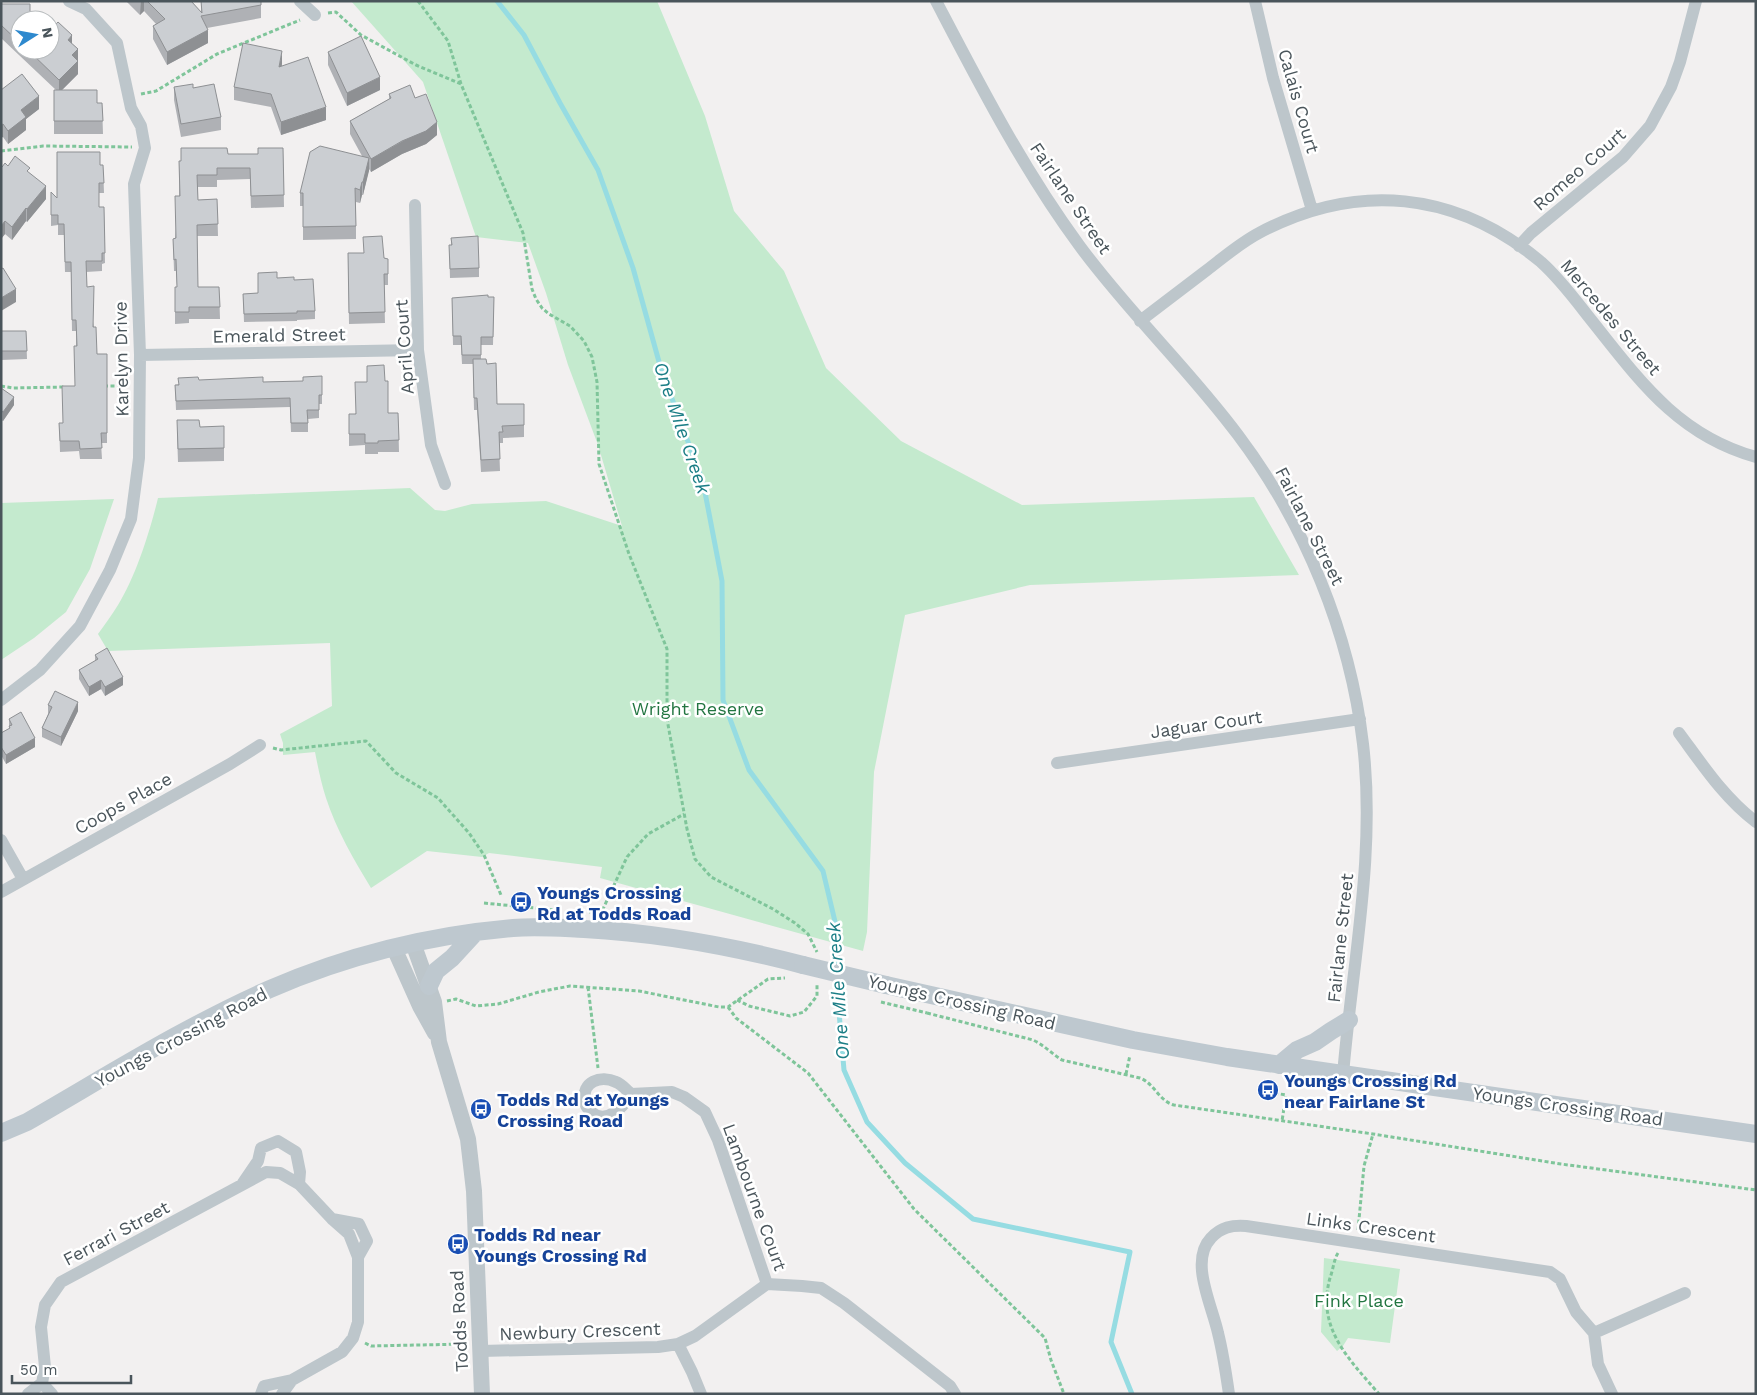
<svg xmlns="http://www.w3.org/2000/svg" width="1757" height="1395" font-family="'Work Sans',sans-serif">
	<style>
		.green { fill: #c4eace }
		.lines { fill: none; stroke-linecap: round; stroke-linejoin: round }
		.stream { stroke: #96dce2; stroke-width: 5 }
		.path { stroke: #7fc59a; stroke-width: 3; stroke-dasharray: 4 2.5; stroke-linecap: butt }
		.minor { stroke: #bdc6cb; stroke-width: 12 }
		.tertiary { stroke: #bdc6cb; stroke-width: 16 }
		.secondary { stroke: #bec8cf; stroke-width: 18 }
		.path-bridge { stroke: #7fc59a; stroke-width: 3; stroke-dasharray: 4 2.5; stroke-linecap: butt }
		.secondary-bridge { stroke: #bec8cf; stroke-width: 18 }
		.wall { fill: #afb1b5 }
		.shaded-wall { fill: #8e9093 }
		.building { fill: #cbced2; stroke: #8e9093 }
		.labels { text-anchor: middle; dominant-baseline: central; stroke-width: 5; stroke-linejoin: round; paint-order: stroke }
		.street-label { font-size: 18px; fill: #4a555b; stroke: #fff }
		.park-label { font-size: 18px; fill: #227541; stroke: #fff }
		.transit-label { font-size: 18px; font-weight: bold; fill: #164399; stroke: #fff; text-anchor: start }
		.water-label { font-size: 19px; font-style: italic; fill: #1b7e86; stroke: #fff }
	</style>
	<rect width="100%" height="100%" fill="#f2f0f0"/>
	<path class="green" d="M351,1H657L705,116L734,211L784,271L826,368L901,441L1022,505L1254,497L1299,575L1030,585L905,615L874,772L867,932L863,951L600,878L602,867L489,853L482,857L427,851L371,888C354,860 336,829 326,798C321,783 318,767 315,752L283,755V743L280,734L332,706L330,643L108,651L98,634C105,624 112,615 118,605C136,576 150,531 158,498L410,488L435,510L445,511L472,504L546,501L622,526L598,445L568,365L546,293L528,243L476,237L423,82Z
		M114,499L90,569L66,612L34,638L1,660V503Z
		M1324,1258L1400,1269L1390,1343L1348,1338L1343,1346L1337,1351L1321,1332Z"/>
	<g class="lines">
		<path class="stream" d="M497,1L524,35L560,103L598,170L633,268L661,369L703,482L722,581L723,700L749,770L823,871L837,930L839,1012L844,1070L867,1122L905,1163L973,1219L1130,1252L1111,1342L1132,1394"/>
		<path class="path" d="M418,1L448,41L461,84L523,233L532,289L536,299L542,308L549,314L570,326L584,341L592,357L597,382L599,464L629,554L667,649V719L687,829L695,859L711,877L773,909L795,923L808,934L817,952
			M328,13L336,12L361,35L416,65L461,84
			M141,94L156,91L217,54L300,20
			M1,151L43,146L132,147
			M1,386L13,388L65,387
			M104,386H128
			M273,748L281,750L366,741L396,773L438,798L469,833L484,855L501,895
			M484,903L555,910
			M589,912L603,909L627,857L648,834L684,814
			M588,987L598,1068
			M737,1000L749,1006L790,1016L804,1012L817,996V983
			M447,1001L456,999L476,1006L498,1004L539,992L570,986L639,991L719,1007H728L768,979L785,978
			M728,1007L736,1018L808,1073L914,1209L1045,1338L1051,1360L1064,1394
			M927,1013L1033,1040C1044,1045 1052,1054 1062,1060L1140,1078C1154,1083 1159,1101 1174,1105L1373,1134L1561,1164L1756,1190
			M1126,1074L1130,1055
			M1268,1092L1286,1095L1282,1121
			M1358,1230L1364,1166L1373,1134
			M1338,1253C1334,1259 1333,1270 1330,1278C1316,1328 1349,1359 1379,1394
			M365,1343L371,1346L466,1344"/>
		<path class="minor" d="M300,1L315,15
			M936,1C980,85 1023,169 1079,245C1128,312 1189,369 1238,435C1305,524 1350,633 1363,744C1376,855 1352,964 1343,1075
			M1255,1L1273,78L1312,210
			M415,205L418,350L431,445L445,484
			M1519,246L1531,233L1623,157L1650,126L1671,87L1680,62L1696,1
			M1140,321C1162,304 1185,287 1207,270C1224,257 1240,243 1259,233C1357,181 1456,191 1541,262C1559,278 1574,298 1588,316C1637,377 1676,435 1756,457
			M140,355L418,350
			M1,700L40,670L80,626L110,570L131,519L139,458L140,355L134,184L145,148L141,126L131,108L117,43L86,9L69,1
			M1679,733C1702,764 1724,798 1756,822
			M1057,763L1360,719
			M1,840L23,879
			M1,892L230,764L260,745
			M631,1094C623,1107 606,1126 591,1112C588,1109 585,1105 585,1102C581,1081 601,1075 616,1082C622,1084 626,1090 631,1094L672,1092L684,1097L705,1112L718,1140L767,1284
			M243,1183L258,1161L261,1148L278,1141L296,1152L300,1172L299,1184
			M332,1219L359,1224L367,1241L358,1257
			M1594,1333L1685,1293
			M678,1344L692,1372L701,1394
			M481,1351L658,1347L678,1344L695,1336L767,1284L802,1286L821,1288L844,1303L950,1386L955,1394
			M28,1394L42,1383
			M52,1394L42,1383L45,1367L41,1327L45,1305L61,1282L266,1172L280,1173L299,1184L332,1219L349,1234L358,1257V1322L353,1338L342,1352L292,1380L282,1394
			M261,1394L264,1386L292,1380
			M1229,1394C1226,1373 1223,1353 1218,1333C1212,1305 1189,1261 1211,1238C1221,1227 1232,1225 1246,1226L1550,1272L1560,1279L1576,1312L1594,1333L1598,1364L1612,1394"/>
		<path class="tertiary" d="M413,943L434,1002L439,1042L468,1139L474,1191L482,1394
			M394,948L420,1006L435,1033"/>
		<path class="secondary" d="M886,985L1133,1040L1227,1057L1756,1134
			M429,986L436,971L452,958L475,933
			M1279,1065L1297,1050L1315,1042L1331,1031L1349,1020
			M1,1133L27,1122C107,1076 186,1026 270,989C346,956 431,935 513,928C537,926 561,928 584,929C658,933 731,946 803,965"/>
		<path class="path-bridge" d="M881,1002L927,1013"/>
		<path class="secondary-bridge" d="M803,965L886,985"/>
	</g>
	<path class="wall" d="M126,1H191L201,12V1L261,5V18L207,28L208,43L167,65L153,39V26L156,24L144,11L140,15Z
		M1,4L20,20V50H31L72,44L78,49V74L62,90L97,103H102L103,134H54V90H56L1,38Z
		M328,52L380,90L347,106L328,65Z
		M282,64V66L326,120L281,135L271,107L234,100V87Z
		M174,87L193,88L221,117V130L181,137L174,100Z
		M1,89L39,109L26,119V130L8,144L3,137Z
		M389,94L415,98L437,135L426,144L402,154L371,172L369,169L363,195H362L360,203L356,202V239L303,240V206H300V193L362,156L350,134V121L389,99Z
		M283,148L284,207L251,208L250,179L217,180V187H198V200L217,199L218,236H197L198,287H219L220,319H189V323L175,324V287H177L176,271H174L173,239L175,238L179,196V161L228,154H258Z
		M100,165H103L104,193H99V207H104L105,263L102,264V271L86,272L87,287L94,327L97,354H107V443H101L102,459H80L79,451L60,452L59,423H63L75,386L76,346V331H72L71,272H65L64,235H58V225L51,226V192L57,198Z
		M1,166L2,167L8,166L30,174L46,199L27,222L26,221L12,240L5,234L1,239Z
		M451,238L479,268V277L450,278L449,245H451Z
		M348,253L388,259V285H384L385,323L349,324Z
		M277,278L294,280L315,311V319L297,320V321L244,322L243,294L258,293Z
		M494,297L493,345H481V359L487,364L497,404H524V437L503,438V443H499L500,471L481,472L477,410H474L473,364H462L461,345H453L452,298Z
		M1,331H26L27,359L1,360Z
		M322,376V404H319V418L308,419V432H291L290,407L176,410L175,385L199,380L263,382L303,381Z
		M385,381L388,413H398L399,452H378V454H365V445L349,446V414H355Z
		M1,388L14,405L3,421L1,420Z
		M200,427L224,448V461L178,462L177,433Z
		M95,655L123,685L105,696L101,689L89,696L79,679V670L95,661Z
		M48,705L78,711L61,746L42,737V728L48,714Z
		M9,719L35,747L6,764L1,755V733L9,729Z"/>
	<path class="shaded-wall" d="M141,1H144V11L140,15Z
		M208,30V43L167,65V52Z
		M72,35V48L68,40Z
		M78,49V74L59,93V80L72,55Z
		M282,51V64L279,80V67Z
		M380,77V90L347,106V93Z
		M39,96V109L26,119V130L8,144V131L21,110Z
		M326,107V120L281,135V122Z
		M437,122V135L426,144L402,154L371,172V159Z
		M3,124V137L1,138V125Z
		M369,158V171L363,195V182Z
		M362,182V195L360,203V190Z
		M46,186V199L27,222V209Z
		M26,208V221L12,240V227Z
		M5,221V234L1,239V226Z
		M16,289V302L1,311V298Z
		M14,397V405L3,421V412Z
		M123,677V685L105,696V687Z
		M101,680V689L89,696V687Z
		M78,702V711L61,746V737Z
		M35,738V747L6,764V755Z"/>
	<path class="building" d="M147,1H191L202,13L201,1H261V5L201,16L208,30L167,52L153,26L165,19Z
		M1,4H30V20H20V43L1,25Z
		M58,22L72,35L68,40L78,49L72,55L78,61L59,80L28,50H31V51V50H50V30Z
		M361,36L380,77L347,93L328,52Z
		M243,43L282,51L279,67L308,57L326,107L281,122L271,94L234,87Z
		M22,74L39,96L21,110L26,117L8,131L3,124L1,125V90Z
		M193,84V88L214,84L221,117L181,124L174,87Z
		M410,85L415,98L426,94L437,122L426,131L402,141L371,159L350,121L391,98L389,94Z
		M54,90H97V103H102L103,121H54Z
		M320,146L369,158L363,182H362L360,190L355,188L356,226L303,227V193H300L310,152Z
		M181,148H227L228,154H258V148H283L284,195L251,196L250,168H217V175H197L198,200L217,199L218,224L197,225L198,287H219L220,307H189V312H175V287H177L176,259L174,260L173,239L176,238L175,196H180L179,161H181Z
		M57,152H100V165H103L104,183H99V207H104L105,253H102V261H86L87,287L94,286L93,327H96L97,354H107V433H101L102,448L80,449L79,441H60L59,423H63L62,386H75L74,346H77L76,320H72L71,262H65L64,224H58V215H51V192L57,198Z
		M15,156L30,168L27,171L46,186L27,209L26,208L12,227L5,221L1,226V166L2,167L5,163L8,166Z
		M382,236L384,258L388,259V274H384L385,312L349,313L348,253H364L363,237Z
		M478,236L479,268L450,269L449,245H452L451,238Z
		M3,268L16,289L1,298V269Z
		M277,272V278L294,277V280L313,279L315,311H297V313L244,314L243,294L258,293V273Z
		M488,295V297H494L493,337H481V355H462L461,336H453L452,298Z
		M1,331H26L27,351H1Z
		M473,359H486L487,364L496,363L497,404H524V425L502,426L503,432H499L500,459L481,460L477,398H474Z
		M384,365L385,381H388V413H398L399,440L378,441V443H365V434H349V414H356L355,382H367V366Z
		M322,376V395H319V410H307L308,423H291L290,398L176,401L175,385H179L178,378L198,377L199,380L263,377V382L303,381V377Z
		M1,388L14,397L3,412L1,411Z
		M177,420H199L200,427L224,426V448L178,449Z
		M107,648L123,677L105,687L101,680L89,687L79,670L98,659L95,655Z
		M55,691L78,702L61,737L42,728L52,707L48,705Z
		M21,712L35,738L6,755L1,747V733L10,728L9,726L12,725L9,719Z"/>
	<defs>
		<g id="bus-disc" transform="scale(1.125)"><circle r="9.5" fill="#1a4fb4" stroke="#fff"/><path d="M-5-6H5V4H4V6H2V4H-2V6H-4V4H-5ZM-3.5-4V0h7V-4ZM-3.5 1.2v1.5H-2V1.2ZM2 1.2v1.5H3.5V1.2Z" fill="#fff"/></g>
	</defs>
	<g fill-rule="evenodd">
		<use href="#bus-disc" x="521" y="902"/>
		<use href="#bus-disc" x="1268" y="1090"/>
		<use href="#bus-disc" x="481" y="1109"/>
		<use href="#bus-disc" x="458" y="1244"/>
	</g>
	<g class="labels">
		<g class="street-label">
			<text transform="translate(1299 101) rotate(74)">Calais Court</text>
			<text transform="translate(1579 169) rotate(-41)">Romeo Court</text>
			<text transform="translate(1071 198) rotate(56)">Fairlane Street</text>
			<text transform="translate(1611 317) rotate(50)">Mercedes Street</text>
			<text transform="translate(279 335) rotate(-1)">Emerald Street</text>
			<text transform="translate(404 347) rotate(-94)">April Court</text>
			<text transform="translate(121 359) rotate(-91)">Karelyn Drive</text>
			<text transform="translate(1310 526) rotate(63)">Fairlane Street</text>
			<text transform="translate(1206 724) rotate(-8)">Jaguar Court</text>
			<text transform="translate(123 803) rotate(-29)">Coops Place</text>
			<text transform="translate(1340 938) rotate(-84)">Fairlane Street</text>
			<text transform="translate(962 1002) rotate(13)">Youngs Crossing Road</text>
			<text transform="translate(181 1037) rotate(-28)">Youngs Crossing Road</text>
			<text transform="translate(1568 1106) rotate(8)">Youngs Crossing Road</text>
			<text transform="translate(755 1197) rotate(70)">Lambourne Court</text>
			<text transform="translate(1371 1227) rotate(8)">Links Crescent</text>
			<text transform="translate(116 1233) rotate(-28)">Ferrari Street</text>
			<text transform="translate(459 1321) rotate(-93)">Todds Road</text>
			<text transform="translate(580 1331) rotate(-2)">Newbury Crescent</text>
		</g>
		<g class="park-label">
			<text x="698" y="708">Wright Reserve</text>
			<text x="1359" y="1300">Fink Place</text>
		</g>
		<g class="transit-label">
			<text x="537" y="892">Youngs Crossing<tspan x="537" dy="21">Rd at Todds Road</tspan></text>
			<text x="1284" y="1080">Youngs Crossing Rd<tspan x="1284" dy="21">near Fairlane St</tspan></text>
			<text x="497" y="1099">Todds Rd at Youngs<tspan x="497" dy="21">Crossing Road</tspan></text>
			<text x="474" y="1234">Todds Rd near<tspan x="474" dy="21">Youngs Crossing Rd</tspan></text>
		</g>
		<g class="water-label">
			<text transform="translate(682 428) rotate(71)">One Mile Creek</text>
			<text transform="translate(838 991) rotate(-94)">One Mile Creek</text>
		</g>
	</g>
	<rect width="1757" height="1395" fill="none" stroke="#4a555b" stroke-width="5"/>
	<g transform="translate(35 35) rotate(79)"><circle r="24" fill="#ffffff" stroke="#b7bbbd"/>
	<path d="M0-4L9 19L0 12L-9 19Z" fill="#2e89ce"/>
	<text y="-8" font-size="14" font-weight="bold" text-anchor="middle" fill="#4a555b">N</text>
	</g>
	<path d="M12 1375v8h119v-8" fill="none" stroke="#4a555b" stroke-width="2.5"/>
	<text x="20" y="1375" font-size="15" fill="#4a555b" stroke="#ffffff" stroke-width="4" paint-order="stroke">50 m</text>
</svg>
